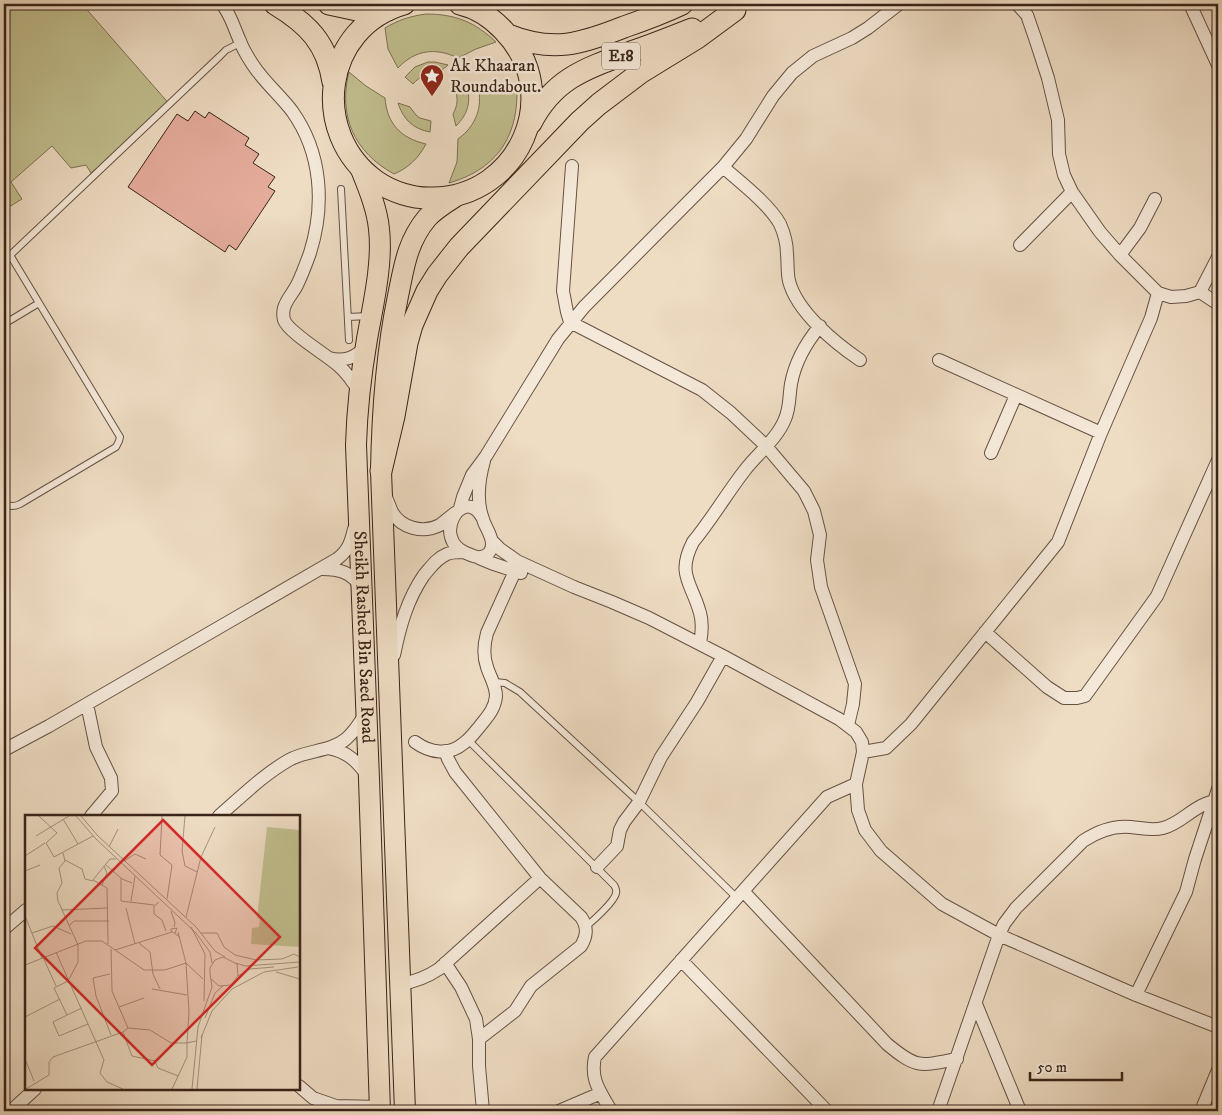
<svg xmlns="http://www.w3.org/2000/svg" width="1222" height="1115" font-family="'IM FELL DW Pica',serif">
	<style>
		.green { fill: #c1be8e; stroke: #7e7053 }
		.building { fill: #e4ab9b; stroke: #3a2318 }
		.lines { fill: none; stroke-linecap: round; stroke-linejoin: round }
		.service-casing { stroke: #675143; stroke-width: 8 }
		.minor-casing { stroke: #675143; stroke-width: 14 }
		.primary-casing { stroke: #3a2318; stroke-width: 22 }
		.trunk-casing { stroke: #3a2318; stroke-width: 23 }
		.service { stroke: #f4e8d8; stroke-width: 6 }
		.minor { stroke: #f4e8d8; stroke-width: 12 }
		.primary { stroke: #eedcc3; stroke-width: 20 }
		.trunk { stroke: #eedcc3; stroke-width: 21 }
		.labels { text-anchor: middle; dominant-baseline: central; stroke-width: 5; stroke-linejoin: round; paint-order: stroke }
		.shield { fill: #f4e8d8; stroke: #725e52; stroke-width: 1 }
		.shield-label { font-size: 16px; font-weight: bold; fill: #3a2318 }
		.poi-label { font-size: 18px; fill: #3a2318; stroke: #f4e8d8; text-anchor: start }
		.street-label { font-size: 18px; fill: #3a2318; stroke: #f4e8d8 }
		.inset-road { fill: none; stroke: #a6927f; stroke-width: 1 }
		.view { fill: #d62828; fill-opacity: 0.15; stroke: #d62828; stroke-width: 2.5 }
		.inset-edge { fill: none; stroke: #3a2318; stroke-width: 2.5 }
	</style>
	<rect width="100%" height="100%" fill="#eedcc3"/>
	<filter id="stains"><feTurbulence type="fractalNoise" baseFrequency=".004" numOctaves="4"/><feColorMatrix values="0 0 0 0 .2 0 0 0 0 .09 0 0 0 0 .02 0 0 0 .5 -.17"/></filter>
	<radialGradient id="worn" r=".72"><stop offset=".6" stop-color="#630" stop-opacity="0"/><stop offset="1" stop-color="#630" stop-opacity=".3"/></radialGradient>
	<path class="green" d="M4,4H82L171,106L91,173L86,165L71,168L52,146L11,182L22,199L4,210Z
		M426,14C455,14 475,22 496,42L476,49L458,58C435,47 415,50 398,68L388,49L385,28C398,20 411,16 426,14Z
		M428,62H435L448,65L437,74C427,74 420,76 413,84L405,77L415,67Z
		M349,72L366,86L385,98C387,123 400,138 426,144C418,159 408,168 394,174C354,152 338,116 349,72Z
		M467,86C471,102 468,114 456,126L453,114C458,105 458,98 455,89Z
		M478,86L498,88L517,93C517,140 494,170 449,183L457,162L458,139C476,126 483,107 478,86Z
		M398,103L410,107L416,115L420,118L431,121L430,132C413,129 403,119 398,103Z"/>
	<path class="building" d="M195,111L205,118L209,112L249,138L245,145L259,154L253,163L275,177L268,187L275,191L236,250L229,245L225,252L128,187L177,114L188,121Z"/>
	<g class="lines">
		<g class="service-casing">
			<path id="service" d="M341,189L349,340
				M4,261L220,56L226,50L240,43
				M348,317L369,316
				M4,324L39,303
				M4,503C9,507 14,507 20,504L116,447L119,441L120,437L10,255
				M494,682L505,683L520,692L639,802L737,898
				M468,740L614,885C616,889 617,890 616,893C615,901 592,922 586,926"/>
		</g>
		<g class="minor-casing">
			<path id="minor" d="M222,4C231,15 234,28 240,41C243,50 248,57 253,65C264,82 280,95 292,111C322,153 325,205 310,253C306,264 302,275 297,285C293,293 286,300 284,308C283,312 283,316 284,320C289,333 327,355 339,366C348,374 354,383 360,393
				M1017,4L1027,15L1035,38L1048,78L1058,120L1059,154L1064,175L1072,192L1100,232L1120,255L1158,293L1171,297L1186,296L1200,292L1218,304
				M1190,4L1218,65
				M572,166L563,291L567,312L570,322L702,390L731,413L766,446L804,491L814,511L820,535L817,560L821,587L855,684L853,704L848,725
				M723,167C740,182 769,204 780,224C784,233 787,244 787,254C788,263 787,272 789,281C797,312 835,343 860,360
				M1020,245L1072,192
				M1120,255L1140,228L1155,199
				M1200,292L1218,257
				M329,358C344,362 355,358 365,347
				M939,360L1101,433
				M991,453L1016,395
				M386,497C388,502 390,507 392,512C401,528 423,534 440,525C445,521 450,517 455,513
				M460,508L463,497L472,475L486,456L558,339L584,307L723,167L746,139L773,96L792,73L813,56L852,38L868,28L899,4
				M482,517C462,484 431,539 466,553C471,555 476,558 481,557C487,556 492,551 492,544C492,535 485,527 483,519C476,501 479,479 484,461
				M492,541L500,549L517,561L574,587L612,602L649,618L723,656L839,719L856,732L862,742L863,752L856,784L858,810L865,830L881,851L942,904L999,935L1136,995L1218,1027
				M479,558L491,563L521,573
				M322,569C340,569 351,572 362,588
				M985,632L1047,687L1064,698H1077L1085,696L1157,596L1218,460
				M700,644C702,633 703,623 700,613C692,583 676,575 693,542C712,519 727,493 745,470C758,453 777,439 785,419C790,408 789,396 791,384C795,362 805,344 820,326
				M394,655C400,626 407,600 424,575C431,567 437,558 447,554C452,552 457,552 463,552
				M87,704L96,747L111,778L112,791L91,816
				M415,742C430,753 449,756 464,743C470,739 475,732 480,726C487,717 495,709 496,696C496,685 490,677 487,667C483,656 484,644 487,633L515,571
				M328,748C347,751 358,762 369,778
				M4,750L49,726L337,559C348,551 351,542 354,529
				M445,751L448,759L455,772L540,878L581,917C588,927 587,936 581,946L531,986L515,1011L479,1039
				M863,752L886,748L911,724L1058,542L1101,433L1151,318L1158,293
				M219,816C242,796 263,775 289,760C307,750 330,752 346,739C354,732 360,723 365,714
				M597,867L617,846L620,830L624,822L639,802L661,757L697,702L723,656
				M743,891L887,1044C917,1069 920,1066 957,1059
				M4,929L26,910
				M681,960L827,1111
				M445,963L461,987L476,1019L479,1039V1066L483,1111
				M400,984C415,982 427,977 439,969L540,878
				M1136,995L1186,892L1195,859L1218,789
				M976,1004L1020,1111
				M299,1086L313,1098L336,1106L380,1107
				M11,1111L35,1089
				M559,1111L601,1093
				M611,1111C600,1091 590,1080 595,1057L827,797L856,784
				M938,1111L999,935L1004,924L1016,908L1083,841C1098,831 1113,825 1131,827C1142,828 1152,831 1163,828C1183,823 1196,802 1218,801
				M1201,1111L1218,1070"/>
		</g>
		<g class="primary-casing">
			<g id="primary">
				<path id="s1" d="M360,167C368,187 377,208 379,229C383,263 373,305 367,339C361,374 357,409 356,445L369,779L380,1111"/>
				<path d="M405,1111L381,471C382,412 386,354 398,296C404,267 407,242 427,218C435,209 447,202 458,195"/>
			</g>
		</g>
		<g class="trunk-casing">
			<path id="trunk" d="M275,4C308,24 327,43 333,82
				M329,4L357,10H388
				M404,4C323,27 309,133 376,181C392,192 413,199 433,198C519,197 565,94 504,31C492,18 477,8 460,4
				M508,35C553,53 581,44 624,27C644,20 663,13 682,4
				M531,123C554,78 587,68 631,52C652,45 672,37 692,29
				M381,471L394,416L407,343L412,325L427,291L437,275L459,247L580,121L599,104L640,73L697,38L735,10"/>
		</g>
		<use href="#service" class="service"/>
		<use href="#minor" class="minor"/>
		<use href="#primary" class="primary"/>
		<use href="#trunk" class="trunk"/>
	</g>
	<defs>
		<g id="sight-pin" transform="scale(1.25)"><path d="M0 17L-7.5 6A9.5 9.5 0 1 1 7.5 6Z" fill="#8f2418" stroke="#f4e8d8"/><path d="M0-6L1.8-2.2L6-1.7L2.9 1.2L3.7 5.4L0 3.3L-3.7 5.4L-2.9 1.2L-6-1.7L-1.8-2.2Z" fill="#fff"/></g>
	</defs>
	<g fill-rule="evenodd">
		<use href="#sight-pin" x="432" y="76"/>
	</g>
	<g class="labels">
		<rect class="shield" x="602" y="42.5" width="38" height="27" rx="4"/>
		<g class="shield-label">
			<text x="621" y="56">E18</text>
		</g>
		<g class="poi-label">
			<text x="450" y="66">Ak Khaaran<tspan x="450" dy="21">Roundabout.</tspan></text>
		</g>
		<g class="street-label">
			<text stroke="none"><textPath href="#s1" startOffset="475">Sheikh Rashed Bin Saed Road</textPath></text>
		</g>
	</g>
	<g transform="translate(25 815)">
		<rect width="275" height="275" fill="#eedcc3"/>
		<path d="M242,12L275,15V132L226,129L227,113L234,112L235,104L232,103Z" fill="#c1be8e"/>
		<path class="inset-road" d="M14,1L32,18L21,28L29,42L68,21M51,1L71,24L171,118L185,137L187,148M56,1L73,21L171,112L190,136L200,142M137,1L135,40L147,50L142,84M160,1L157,36L160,51L172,57M38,4L53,29M11,21L44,1M84,32L93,14M38,38L40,46L34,53L37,68L32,78L33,86L53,130V147L43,166L29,173L42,200L57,193M0,41L20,28M40,45L57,54L60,64L68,66M99,46L110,39L121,44M81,50L97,64L107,68M0,56L15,50M96,63V86L129,90M77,70L82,58L79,51M106,86L110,61M134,87L129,91V99L137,105L141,116M101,93L110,129M37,95L83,93M146,96L150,108L149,112M0,101L17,143M161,102L176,42L190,12M44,111L49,106H84M166,112L180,139L179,186M7,118L28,111L46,119M150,118L152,113L146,114V116L155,122M176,118H192L199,132L210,140L231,145L257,144L269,139L275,142M114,128L125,137L128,159L135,174M83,129L82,73L68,65L85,44H91M86,134L87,176L103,213M90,135L119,155H140L161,148L178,164M31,137L79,245L75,258L82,267L98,274M18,142L31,171M211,148L220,151L275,147M0,150L61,126H77L90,135L147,117M251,157L275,164M85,159L68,163L71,181L86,220M213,161L225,154L249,152M127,174L162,180M94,192L119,183M42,200L28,207L34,221L63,209M0,202L35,184M180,203L190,178L198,171M98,217L107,241L130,246L133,253L153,261M176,223L187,196L207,174L239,157L273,152M0,244L9,266M1,274L24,260V247L28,242L98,217L103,213L125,215L146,228H162L164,197L161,148L153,117M147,274L162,242V228L171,226M167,274L173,212L187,172L185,158V153L190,145L198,142L212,149L213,161L206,170L194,171L186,164M172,274L177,220"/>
		<path class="view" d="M138,5L255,122L127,250L10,133Z"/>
		<rect width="275" height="275" class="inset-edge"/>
	</g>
	<rect width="1222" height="1115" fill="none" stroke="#eedcc3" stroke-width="20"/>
	<rect x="5" y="5" width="1212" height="1105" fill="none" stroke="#3a2318" stroke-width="2.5"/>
	<rect x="10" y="10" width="1202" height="1095" fill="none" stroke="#3a2318"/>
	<path d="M1030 1072v8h92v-8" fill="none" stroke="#3a2318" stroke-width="2.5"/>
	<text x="1037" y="1072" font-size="15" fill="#3a2318" stroke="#f4e8d8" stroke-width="4" paint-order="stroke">50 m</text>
	<rect width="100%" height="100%" filter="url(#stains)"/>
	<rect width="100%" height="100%" fill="url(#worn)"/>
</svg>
